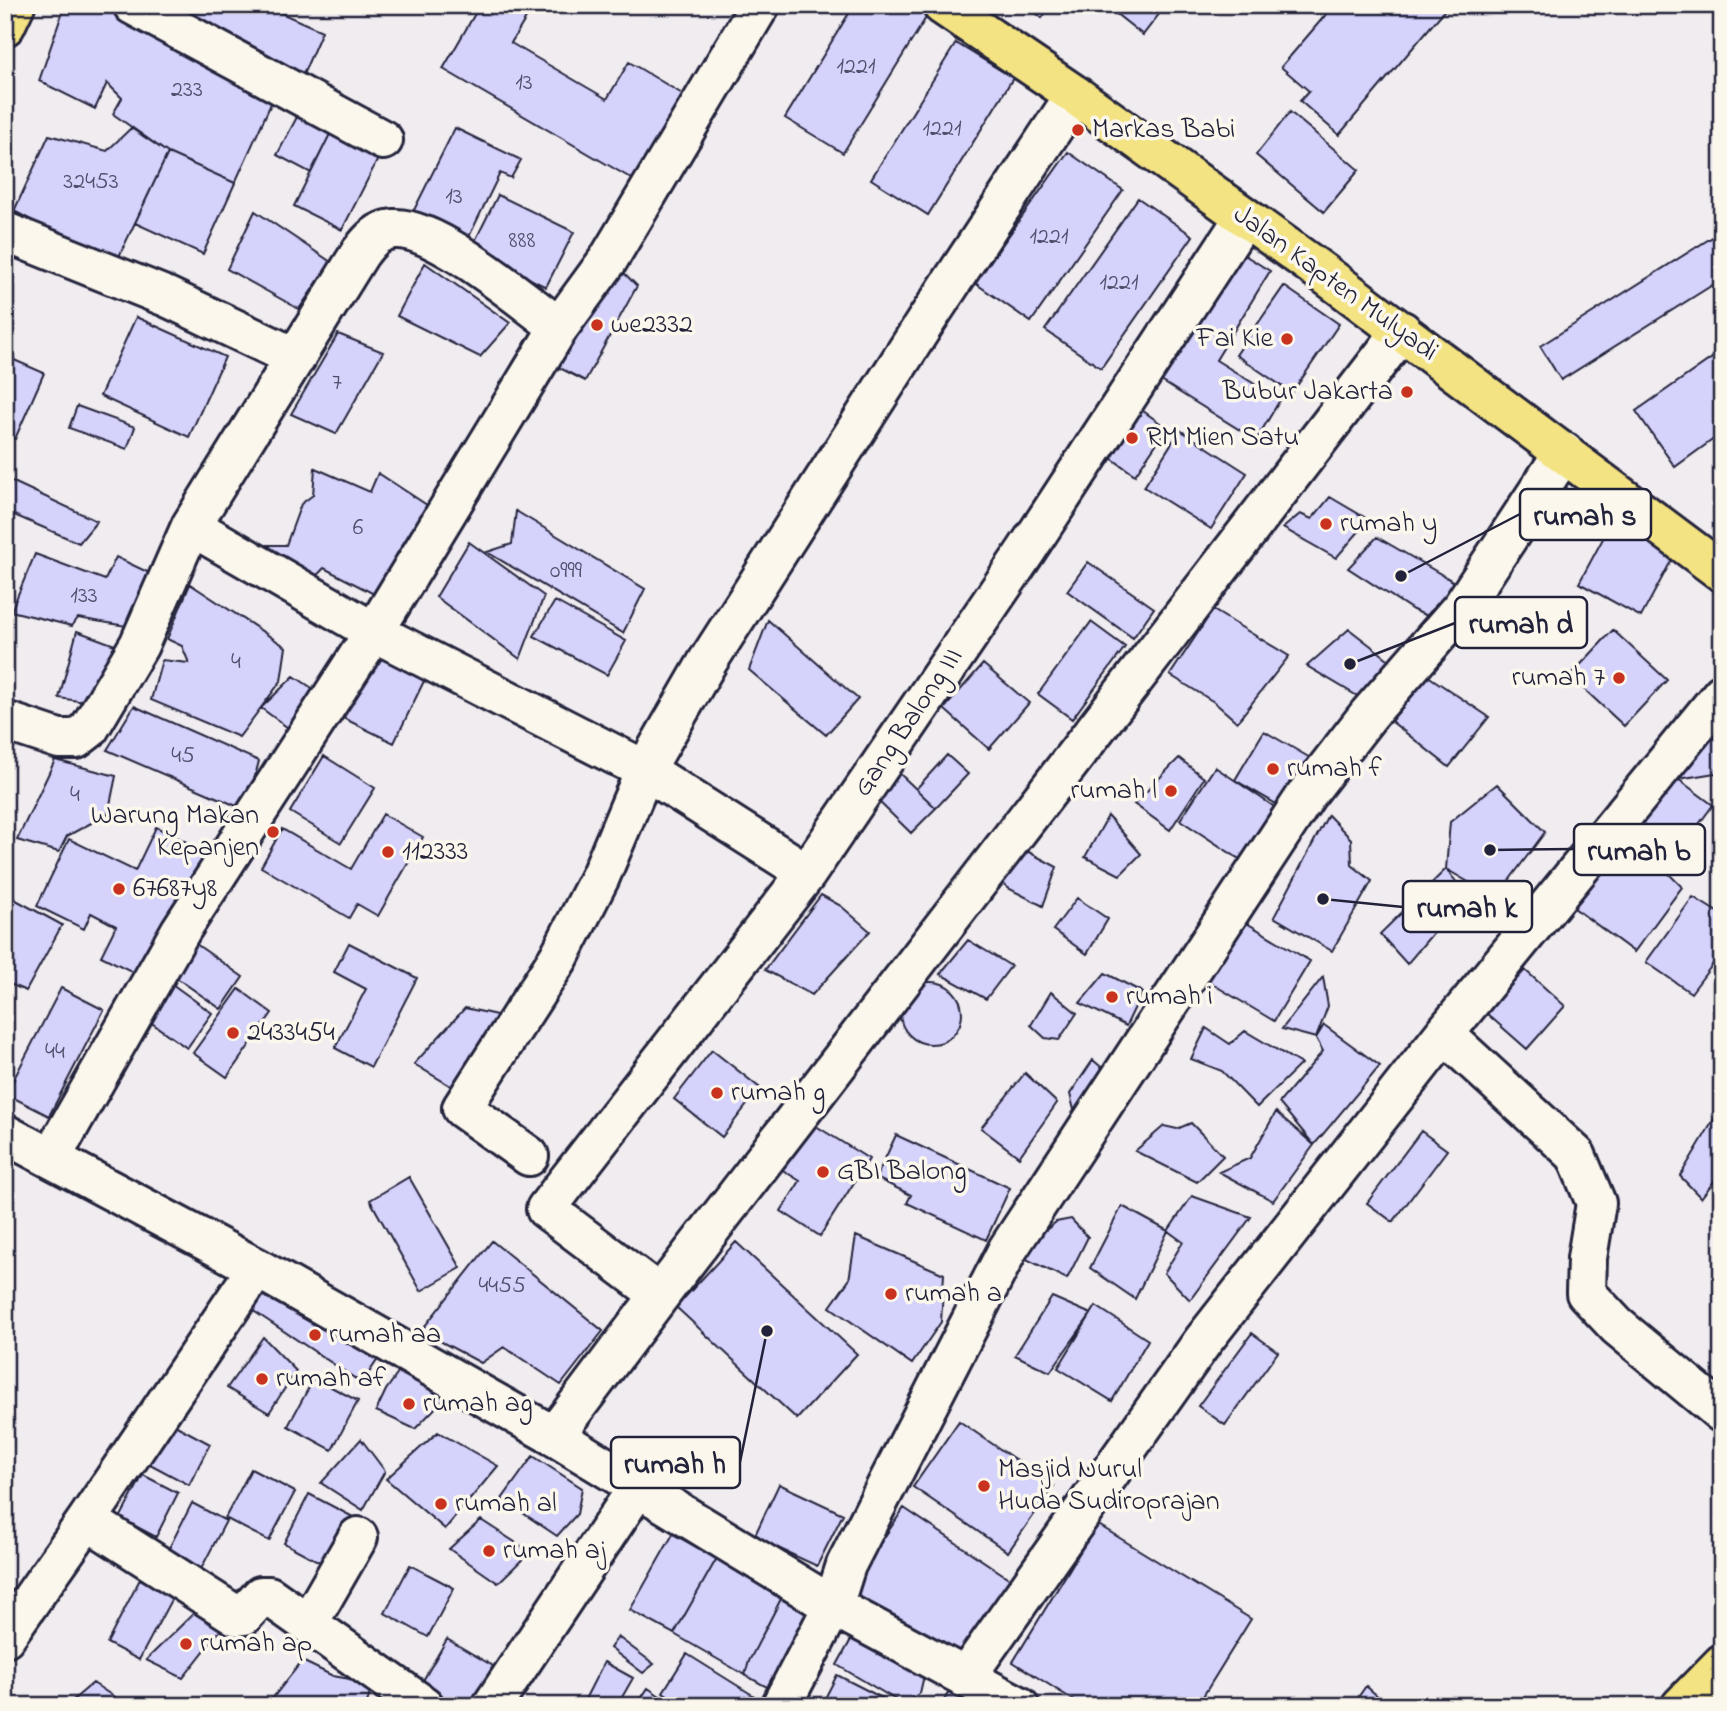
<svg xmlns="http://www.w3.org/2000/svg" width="1727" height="1711" font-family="'Indie Flower',sans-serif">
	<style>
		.building { fill: #d5d2fb; stroke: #22223b; stroke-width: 2 }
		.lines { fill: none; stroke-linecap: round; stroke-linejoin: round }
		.minor-casing { stroke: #22223b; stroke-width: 44 }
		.major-casing { stroke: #22223b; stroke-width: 44 }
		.minor { stroke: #fbf7ec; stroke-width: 38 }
		.major { stroke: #f4e382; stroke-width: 38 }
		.poi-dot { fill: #c8321e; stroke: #fbf7ec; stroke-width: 2.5 }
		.labels { text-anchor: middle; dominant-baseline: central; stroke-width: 7; stroke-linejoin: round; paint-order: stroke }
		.number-label { font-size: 24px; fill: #4f4e6b }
		.poi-label { font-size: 28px; fill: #22223b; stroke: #fbf7ec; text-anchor: start }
		.street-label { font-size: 28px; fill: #22223b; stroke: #fbf7ec }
		.leader { fill: none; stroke: #22223b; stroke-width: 2.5 }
		.callout-dot { fill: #22223b; stroke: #fbf7ec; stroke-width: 2.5 }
		.callout { fill: #fbf7ec; stroke: #22223b; stroke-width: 2.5 }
		.callout-label { font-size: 30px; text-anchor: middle; font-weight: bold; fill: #22223b }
	</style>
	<rect width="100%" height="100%" fill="#f0ecf0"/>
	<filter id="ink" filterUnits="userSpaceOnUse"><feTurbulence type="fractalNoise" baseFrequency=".0143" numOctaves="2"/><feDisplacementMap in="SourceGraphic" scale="14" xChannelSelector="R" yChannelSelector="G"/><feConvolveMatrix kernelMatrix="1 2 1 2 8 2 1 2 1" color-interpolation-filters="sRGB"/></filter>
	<g filter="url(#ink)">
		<path class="building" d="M65,5H98L274,97L235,183L168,153L113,114L122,98L107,83L95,109L39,81Z
			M188,5H263L322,31L302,77L180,24Z
			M480,5H534L511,43L607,99L629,62L689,98L639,183L443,69Z
			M854,5H910L927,16L843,153L785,118Z
			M1026,5H1051L1042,18Z
			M1105,5H1166L1143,35Z
			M1334,5H1449L1339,135L1300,101L1309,91L1281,67Z
			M956,43L1013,78L928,215L871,179Z
			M1290,112L1359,170L1324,212L1256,155Z
			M298,115L331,132L311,173L277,155Z
			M131,128L168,153L115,265L14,211L49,135L107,151Z
			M455,128L521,160L511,178L500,173L466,243L411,216Z
			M331,132L379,157L342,230L294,206Z
			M1068,152L1123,190L1031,322L975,283Z
			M168,153L235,183L203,254L135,223Z
			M498,195L574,232L546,287L471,249Z
			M1138,198L1193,236L1101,368L1045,330Z
			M255,211L331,262L299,309L227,269Z
			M1722,231V279L1561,380L1540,346Z
			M1230,246L1270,271L1216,360L1280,400L1256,440L1150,374Z
			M425,263L510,323L480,357L397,316Z
			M615,264L637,286L585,381L554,365Z
			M1284,286L1339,324L1292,393L1236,355Z
			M136,317L225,357L189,437L100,396Z
			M338,334L383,352L336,434L291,414Z
			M1722,351V433L1675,467L1636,411Z
			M5,356L44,373L15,439L5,435Z
			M1129,401L1167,428L1135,475L1097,448Z
			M77,406L135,427L127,449L69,428Z
			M1180,430L1247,473L1211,529L1144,487Z
			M315,468L370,492L378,473L436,511L374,594L324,568L307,586L268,545H286L301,504L313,495Z
			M5,478L97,521L79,543L5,511Z
			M1330,497L1369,520L1336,558L1283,528L1300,514L1312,519Z
			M516,511L645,589L623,633L487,552L512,544Z
			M1614,518L1676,552L1641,617L1579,583Z
			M1377,537L1456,583L1439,621L1413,610L1348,568Z
			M469,542L544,596L520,659L436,597Z
			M35,554L105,580L116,557L160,578L132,627L78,618L72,626L11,611Z
			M1088,562L1154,608L1133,638L1067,591Z
			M190,584L286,647L281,681L239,737L151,700L162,660L189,663L182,646L167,639Z
			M555,601L626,641L607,675L534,636Z
			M1213,610L1289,656L1237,722L1214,702L1170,675Z
			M768,620L858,699L826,735L749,670Z
			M1091,622L1125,647L1072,719L1038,694Z
			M1349,629L1392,662L1359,697L1307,666Z
			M1613,630L1667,680L1624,726L1570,676Z
			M77,631L131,651L98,704L59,698Z
			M372,652L425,679L394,743L341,717Z
			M983,664L1029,703L989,749L944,709Z
			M294,676L321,694L295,733L261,708Z
			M1428,676L1489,717L1449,767L1391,721Z
			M134,706L259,761L246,810L107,750Z
			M1722,721V776L1715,773L1678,779Z
			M1264,731L1312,759L1283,808L1235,780Z
			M947,755L968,774L936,808L916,789Z
			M324,756L375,788L341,843L290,812Z
			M1179,758L1204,778L1170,830L1134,804Z
			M55,760L116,776L108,814L67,836L59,852L17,840Z
			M1215,767L1282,812L1247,864L1180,820Z
			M896,770L936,808L911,833L872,795Z
			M1678,779L1713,805L1674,858L1640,823Z
			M1497,784L1545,832L1496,898L1446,869L1450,822Z
			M383,814L423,837L378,916L357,904L349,918L261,867L282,829L351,869Z
			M1328,815L1351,839L1352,865L1372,881L1332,951L1274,917Z
			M1108,816L1141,854L1120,875L1085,857Z
			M156,827L209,853L162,950L149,944L135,973L101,956L116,926L91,913L84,929L37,906L69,839L135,871Z
			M1629,833L1682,887L1634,952L1566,902Z
			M1023,849L1057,867L1043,906L1008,888L997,878Z
			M1446,869L1466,894L1407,964L1380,934Z
			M5,894L62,925L26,991L5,982Z
			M821,895L841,906L870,931L812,995L765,970Z
			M1693,897L1722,915V952L1691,993L1646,962Z
			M1077,898L1108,919L1087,954L1053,930Z
			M1240,919L1310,961L1274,1021L1204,979Z
			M968,940L1011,966L986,999L940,974Z
			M349,943L417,978L371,1067L335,1048L366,989L334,972Z
			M196,944L243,977L221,1009L174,976Z
			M1525,970L1565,1006L1527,1049L1486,1013Z
			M1105,973L1142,992L1126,1026L1080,1003Z
			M1323,977L1328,1006L1316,1038L1282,1029Z
			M165,979L212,1013L187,1048L139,1014Z
			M900 1013a31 31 0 1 1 62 0a31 31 0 1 1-62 0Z
			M61,988L104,1010L49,1116L6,1094Z
			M239,989L272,1013L227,1077L193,1053Z
			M1051,992L1077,1013L1059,1040L1045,1038L1031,1025Z
			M465,1008L501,1016L466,1095L414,1064Z
			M1324,1025L1380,1066L1314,1145L1279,1103L1323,1051L1316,1038Z
			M1206,1028L1230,1044L1245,1031L1301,1064L1257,1107L1222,1071L1191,1059Z
			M712,1050L760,1088L722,1137L674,1099Z
			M1093,1060L1107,1072L1078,1126L1070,1094Z
			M1025,1073L1057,1103L1019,1157L981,1128Z
			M1722,1106V1171L1701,1198L1680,1176Z
			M1276,1112L1314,1145L1273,1201L1219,1172L1250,1158Z
			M800,1116L869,1159L820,1236L781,1211L800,1181L770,1162Z
			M1191,1123L1223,1156L1197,1182L1135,1151L1164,1126L1177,1129Z
			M1421,1131L1447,1150L1393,1222L1367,1203Z
			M896,1135L1010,1188L986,1240L907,1203L911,1195L876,1178Z
			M409,1177L461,1268L421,1291L370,1200Z
			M1192,1196L1251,1217L1190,1300L1164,1273L1183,1242L1168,1231Z
			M1122,1206L1168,1231L1135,1299L1090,1268Z
			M1071,1219L1088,1237L1067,1279L1016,1254L1056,1222Z
			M856,1236L944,1274L941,1322L912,1364L830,1307L849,1280Z
			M492,1241L603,1331L561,1385L504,1347L481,1363L421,1331Z
			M736,1242L857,1354L797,1419L676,1307Z
			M267,1286L378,1359L362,1383L252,1310Z
			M1052,1297L1091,1314L1050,1372L1015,1355Z
			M1096,1306L1148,1340L1112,1401L1058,1368Z
			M1252,1333L1278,1352L1225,1425L1198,1406Z
			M263,1337L296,1371L269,1413L227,1388Z
			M401,1369L447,1396L415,1429L376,1411L386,1390Z
			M314,1378L358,1401L332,1450L288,1426Z
			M959,1421L1054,1486L1008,1552L913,1487Z
			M171,1423L210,1444L189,1485L150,1464Z
			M438,1432L498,1466L445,1529L386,1479Z
			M361,1439L385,1471L363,1510L321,1483Z
			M533,1456L582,1488L577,1514L557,1536L502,1499Z
			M251,1469L295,1492L269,1541L225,1518Z
			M143,1475L178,1493L156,1537L120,1518Z
			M779,1484L843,1514L817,1566L754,1537Z
			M309,1494L353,1517L327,1566L284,1543Z
			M192,1503L226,1521L200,1571L166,1554Z
			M904,1508L1010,1579L954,1662L848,1591Z
			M481,1520L530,1552L498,1583L449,1549Z
			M1097,1524L1251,1619L1197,1706H1083L1013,1662Z
			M673,1534L717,1558L674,1634L630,1610Z
			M717,1558L784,1593L749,1661L745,1675L674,1634Z
			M410,1565L454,1588L428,1637L385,1613Z
			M140,1579L173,1596L139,1660L107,1643Z
			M784,1593L819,1612L776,1692L745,1675L749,1661Z
			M200,1607L222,1628L183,1678L146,1660Z
			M858,1627L926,1667L920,1693L903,1704L837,1665Z
			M618,1637L654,1664L643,1673L610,1648Z
			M447,1639L493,1666L471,1706H459L421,1684Z
			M687,1654L767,1704L766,1706H684L663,1692Z
			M302,1661L333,1676L373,1683L366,1706H279L272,1699Z
			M604,1662L633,1678L617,1706H585L582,1705Z
			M837,1675L898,1706H821Z
			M93,1683L128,1706H66Z
			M1366,1686L1389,1706H1352Z
			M648,1688L675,1706H636Z
			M949,1691L976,1706H941Z"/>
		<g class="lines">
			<g class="minor-casing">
				<path id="minor" d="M133,5L383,140
					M5,232L167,297L296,358
					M191,526L374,632L645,770L807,873
					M5,721L59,739H76L89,729L139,645L191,526L360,253C369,241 378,230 394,229C436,226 523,301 559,327
					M1444,1034L1576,1155L1596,1203L1587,1258L1586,1293L1617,1326L1722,1413
					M5,1134L257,1268L554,1436L833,1606L1019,1706
					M529,1156L462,1108L559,957L600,877L645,770L708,661L926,321L1075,95
					M51,1158L181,930L374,632L559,327L608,260L760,5
					M660,1295L546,1209L807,873L1026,551L1244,218
					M554,1436L660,1295L1402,331
					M87,1520L237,1616L244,1615L261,1596H269L424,1706
					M308,1624L358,1537
					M5,1637L87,1520L257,1268
					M965,1678L1203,1341L1444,1034L1722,694
					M492,1706L638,1487
					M781,1706L833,1606L846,1565L1008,1249L1307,794L1369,714L1462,607L1564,452"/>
			</g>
			<g class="major-casing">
				<path id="major" d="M942,5L1075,95L1323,273L1722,572
					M5,26L15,5
					M1681,1706L1722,1664"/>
			</g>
			<use href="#minor" class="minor"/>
			<use href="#major" class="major"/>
		</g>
	</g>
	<g class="poi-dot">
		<circle cx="1078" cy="130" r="7"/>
		<circle cx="597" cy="325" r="7"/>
		<circle cx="1287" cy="339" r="7"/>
		<circle cx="1407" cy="392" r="7"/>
		<circle cx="1132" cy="438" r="7"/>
		<circle cx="1326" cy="524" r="7"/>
		<circle cx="1619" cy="678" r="7"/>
		<circle cx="1273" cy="769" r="7"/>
		<circle cx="1171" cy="791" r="7"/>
		<circle cx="273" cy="832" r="7"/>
		<circle cx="388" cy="852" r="7"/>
		<circle cx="119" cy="889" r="7"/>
		<circle cx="1112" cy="997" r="7"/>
		<circle cx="233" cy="1033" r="7"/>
		<circle cx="717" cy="1093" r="7"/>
		<circle cx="823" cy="1172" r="7"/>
		<circle cx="891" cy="1294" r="7"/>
		<circle cx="315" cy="1335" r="7"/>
		<circle cx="262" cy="1379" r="7"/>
		<circle cx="409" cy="1404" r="7"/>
		<circle cx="984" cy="1486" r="7"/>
		<circle cx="441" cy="1504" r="7"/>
		<circle cx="489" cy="1551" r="7"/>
		<circle cx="186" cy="1644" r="7"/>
	</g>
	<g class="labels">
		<g class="number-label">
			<text x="856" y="67">1221</text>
			<text x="524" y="83">13</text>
			<text x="187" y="90">233</text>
			<text x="942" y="129">1221</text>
			<text x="91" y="182">32453</text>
			<text x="454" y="197">13</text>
			<text x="1049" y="237">1221</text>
			<text x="522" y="241">888</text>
			<text x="1119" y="283">1221</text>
			<text x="337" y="383">7</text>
			<text x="358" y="528">6</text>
			<text x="566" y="571">0999</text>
			<text x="84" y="596">133</text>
			<text x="236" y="662">4</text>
			<text x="183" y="756">45</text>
			<text x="75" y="795">4</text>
			<text x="55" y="1052">44</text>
			<text x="502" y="1286">4455</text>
		</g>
		<g class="poi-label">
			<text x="1092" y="130">Markas Babi</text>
			<text x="611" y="325">we2332</text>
			<text x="1273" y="339" text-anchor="end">Fai Kie</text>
			<text x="1393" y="392" text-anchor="end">Bubur Jakarta</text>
			<text x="1146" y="438">RM Mien Satu</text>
			<text x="1340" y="524">rumah y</text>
			<text x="1605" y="678" text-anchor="end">rumah 7</text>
			<text x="1287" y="769">rumah f</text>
			<text x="1157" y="791" text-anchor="end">rumah l</text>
			<text x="259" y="816" text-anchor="end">Warung Makan<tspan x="259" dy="32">Kepanjen</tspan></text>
			<text x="402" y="852">112333</text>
			<text x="133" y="889">67687y8</text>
			<text x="1126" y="997">rumah i</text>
			<text x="247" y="1033">2433454</text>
			<text x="731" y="1093">rumah g</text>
			<text x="837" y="1172">GBI Balong</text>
			<text x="905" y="1294">rumah a</text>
			<text x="329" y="1335">rumah aa</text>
			<text x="276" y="1379">rumah af</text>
			<text x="423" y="1404">rumah ag</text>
			<text x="998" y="1470">Masjid Nurul<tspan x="998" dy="32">Huda Sudiroprajan</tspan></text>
			<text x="455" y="1504">rumah al</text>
			<text x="503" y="1551">rumah aj</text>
			<text x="200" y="1644">rumah ap</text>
		</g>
		<g class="street-label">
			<text transform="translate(1335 284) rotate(36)">Jalan Kapten Mulyadi</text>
			<text transform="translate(909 723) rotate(-56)">Gang Balong III</text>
		</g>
	</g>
	<path class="leader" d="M1401 576L1520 514M1350 664L1455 623M1490 850L1574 849M1323 899L1403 907M767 1331L740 1462"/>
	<g class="callout-dot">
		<circle cx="1401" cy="576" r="7"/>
		<circle cx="1350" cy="664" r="7"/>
		<circle cx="1490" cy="850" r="7"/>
		<circle cx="1323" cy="899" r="7"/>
		<circle cx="767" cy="1331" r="7"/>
	</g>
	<g class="callout">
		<rect x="1520" y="489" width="131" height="51" rx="7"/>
		<rect x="1455" y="597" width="132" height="51" rx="7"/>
		<rect x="1574" y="824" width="131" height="51" rx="7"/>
		<rect x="1403" y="881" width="129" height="51" rx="7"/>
		<rect x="611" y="1437" width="129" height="51" rx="7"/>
	</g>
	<g class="callout-label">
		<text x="1585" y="525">rumah s</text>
		<text x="1521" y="633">rumah d</text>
		<text x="1639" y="860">rumah b</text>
		<text x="1467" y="917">rumah k</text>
		<text x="675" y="1473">rumah h</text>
	</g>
	<rect width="1727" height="1711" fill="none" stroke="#fbf7ec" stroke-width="28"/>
	<rect x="14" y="14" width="1699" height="1683" fill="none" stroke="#22223b" stroke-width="2.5" filter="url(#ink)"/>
</svg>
